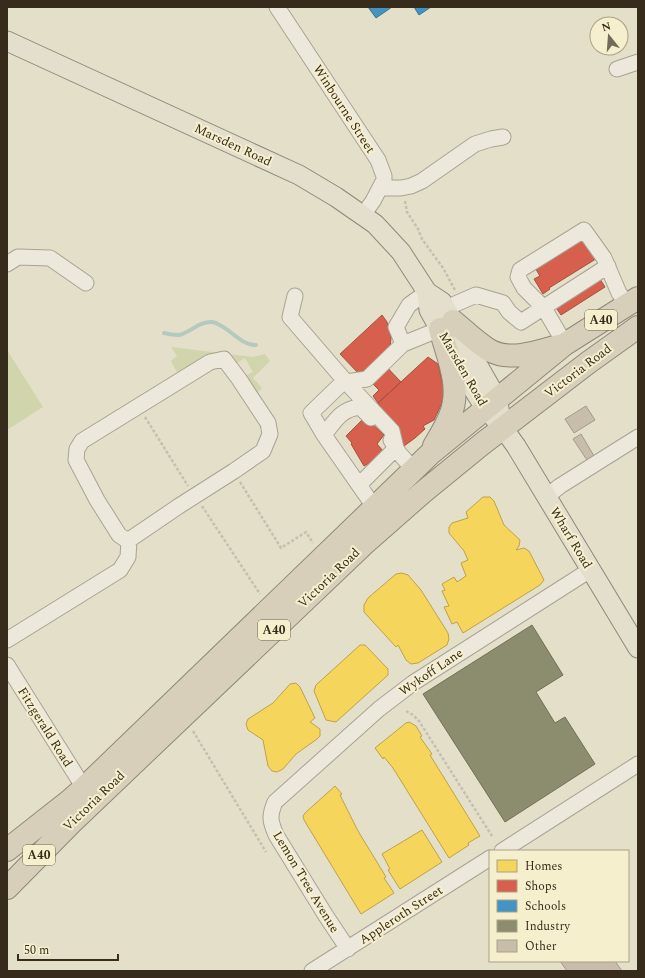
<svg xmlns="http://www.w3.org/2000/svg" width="645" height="978" font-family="Spectral,serif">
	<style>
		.green { fill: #d1d5ab }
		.homes { fill: #f6d55c; stroke: #bda249 }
		.shops { fill: #d6604d; stroke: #a6503e }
		.schools { fill: #4393c3; stroke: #3f7491 }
		.industry { fill: #8c8c6e; stroke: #726f55 }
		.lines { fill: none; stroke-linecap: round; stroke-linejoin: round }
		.stream { stroke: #b6c9be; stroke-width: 4 }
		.building { fill: #c8bdaa; stroke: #a49a89 }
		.minor-casing { stroke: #a9a293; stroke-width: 17 }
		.major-casing { stroke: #8e887a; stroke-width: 21 }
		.highway-casing { stroke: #8e887a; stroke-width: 24 }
		.path { stroke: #c4c0b2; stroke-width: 2.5; stroke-dasharray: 3 2; stroke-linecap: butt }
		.minor { stroke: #ece8dc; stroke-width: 15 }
		.major { stroke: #e4dfcc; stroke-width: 19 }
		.highway { stroke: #d7cfba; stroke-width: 22 }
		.labels { text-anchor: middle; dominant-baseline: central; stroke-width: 4; stroke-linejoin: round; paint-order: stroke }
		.shield { fill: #f6efce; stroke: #706651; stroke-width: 1 }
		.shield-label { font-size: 12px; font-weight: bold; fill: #372b1c }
		.street-label { font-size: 13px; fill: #372b1c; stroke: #f6efce }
	</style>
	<rect width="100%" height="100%" fill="#e4dfc9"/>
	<path class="green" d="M171,347L253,357L265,354L270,361L253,378L262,388L252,398L239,379L253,372L245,358L237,363L215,357L202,359L177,372L171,361L177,356Z
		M7,350L43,407L7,430Z"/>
	<path class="homes" d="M483,497H490L494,501L504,525L520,540L519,546L516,550L524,548L529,551L544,580L540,585L463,633L457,622L452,624L444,607L449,606L442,591L445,590L442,584L454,577L457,582L466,576L461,563L468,560L464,551L449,533V527L452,523L468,518L466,512Z
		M402,573L408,575L421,590L448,633L449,639L447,645L418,663L411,664L406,660L398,645L396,647L364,612V605L368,598L396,574Z
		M360,645H365L388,669V675L336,722L326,720L314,691L316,685Z
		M296,683L300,687L315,718L310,722L320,729V736L317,739L296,754L283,769L277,772L272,771L268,766L263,740L248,730L246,724L248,719L273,703L290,684Z
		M409,722L416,726L422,736L420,737L432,754L430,755L480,836L468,843L469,845L449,858L393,768L384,757L383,759L375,748L406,723Z
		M335,786L342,794L340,795L358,831L386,877L384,878L394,893L361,914L304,820L303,816L305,813Z
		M422,830L442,862L400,889L388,870L390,869L382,854Z"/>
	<path class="shops" d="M585,234L599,257L549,288L550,289L543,294L534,279L540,276L534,266Z
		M595,271L605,287L561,315L551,300Z
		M382,315L387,322L391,338L390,348L381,361L401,382L378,403L373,396L379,390L362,373L360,375L340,354Z
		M428,357L438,364L444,390L442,403L434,420L423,426L425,429L415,438L404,446L378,403Z
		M365,417L384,435L377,444L384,452L373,464L371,462L364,466L351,444L352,443L346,436Z"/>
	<path class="schools" d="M368,7H392L376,18Z
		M414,7H431L419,15Z"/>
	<path class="industry" d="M532,625L563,675L536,692L555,723L565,717L595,764L505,822L423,694Z"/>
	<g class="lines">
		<path class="stream" d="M164,333C168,334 175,335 179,335C190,333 199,321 212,322C227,324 240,346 256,345"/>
	</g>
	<path class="building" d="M586,406L595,420L574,433L565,419Z
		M581,434L594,456L587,460L573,439Z
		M560,961H615L622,971H567Z"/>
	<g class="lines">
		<g class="minor-casing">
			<path id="minor" d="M277,7L378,160L384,176V180L373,201L363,215
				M617,69L638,62
				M381,188H401L411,186L422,181L475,144L491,139L503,137
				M7,264L18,257L50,258L86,283
				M295,296L290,317L346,382L392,431L396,448
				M446,308L476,295L503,303L509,312L521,322L608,266
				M403,344L396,327L409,305L427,292
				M565,344L544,308L524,288L518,277L520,270L584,230L604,258L619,293L627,304
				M224,359L239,379L268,423L270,434L263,451L234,471L179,506L129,540L125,539L119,535L97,500L76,460L77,449L82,441L210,362Z
				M324,435C335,421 341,409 360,407L371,418
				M391,440L399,453L414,470
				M359,485L396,448
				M546,497L560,486L638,437
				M375,508L324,435L311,413L339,386L346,382L367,379L403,344L440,329
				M7,640L120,570L128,557L129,540
				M7,665L84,788
				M502,851L638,764
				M348,949L326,916L276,835C270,821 269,816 275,802L379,709L413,683L590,570
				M312,971L490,858"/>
		</g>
		<g class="major-casing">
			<path id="major" d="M7,41L299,175L336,197L375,224L401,252L427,292L442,302L497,399L503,428
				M427,292L429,310L475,392L486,409L503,428L516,446L638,648"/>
		</g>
		<g class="highway-casing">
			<path id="highway" d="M453,321C464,330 476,342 489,350C510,362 537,352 558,346
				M434,446C440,436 446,426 450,416C462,388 448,357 440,329
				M7,850L68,802L84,788L430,454L565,344L638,298
				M7,888L71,823L364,544L422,493L482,444L589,362L638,327"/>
		</g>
		<path class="path" d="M405,201L407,212L418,229L422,239L443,268L455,290
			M145,417L188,486
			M240,482L281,548L306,532L313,543
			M202,506L260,594
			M406,711L413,715L419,721L492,836
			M193,731L266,852"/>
		<use href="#minor" class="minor"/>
		<use href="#major" class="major"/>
		<use href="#highway" class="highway"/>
	</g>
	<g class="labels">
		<g class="shield">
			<rect x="585" y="310" width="32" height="20" rx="3"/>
			<rect x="258" y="620" width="32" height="20" rx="3"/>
			<rect x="23" y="845" width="32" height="20" rx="3"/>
		</g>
		<g class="shield-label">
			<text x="601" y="320">A40</text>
			<text x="274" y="630">A40</text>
			<text x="39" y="855">A40</text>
		</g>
		<g class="street-label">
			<text transform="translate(344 109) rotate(57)">Winbourne Street</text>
			<text transform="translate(233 145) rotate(25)">Marsden Road</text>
			<text transform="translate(463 369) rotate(60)">Marsden Road</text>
			<text transform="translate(578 371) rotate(-37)">Victoria Road</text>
			<text transform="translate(571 538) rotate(59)">Wharf Road</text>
			<text transform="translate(329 578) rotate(-44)">Victoria Road</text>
			<text transform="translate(431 672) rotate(-34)">Wykoff Lane</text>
			<text transform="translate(45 727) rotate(58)">Fitzgerald Road</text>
			<text transform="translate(94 801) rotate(-44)">Victoria Road</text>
			<text transform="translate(306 882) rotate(59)">Lemon Tree Avenue</text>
			<text transform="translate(401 915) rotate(-33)">Appleroth Street</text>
		</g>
	</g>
	<rect width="645" height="978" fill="none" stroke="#372b1c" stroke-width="16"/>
	<rect x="489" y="850" width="140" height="112" fill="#f6efce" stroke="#aaa187"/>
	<rect x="497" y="860" width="20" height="12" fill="#f6d55c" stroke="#aaa187"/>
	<text x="525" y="870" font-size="12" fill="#372b1c">Homes</text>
	<rect x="497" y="880" width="20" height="12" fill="#d6604d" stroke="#aaa187"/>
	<text x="525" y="890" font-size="12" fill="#372b1c">Shops</text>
	<rect x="497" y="900" width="20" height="12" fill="#4393c3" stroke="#aaa187"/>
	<text x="525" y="910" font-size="12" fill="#372b1c">Schools</text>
	<rect x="497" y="920" width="20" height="12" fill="#8c8c6e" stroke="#aaa187"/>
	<text x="525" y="930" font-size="12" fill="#372b1c">Industry</text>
	<rect x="497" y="940" width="20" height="12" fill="#c8bdaa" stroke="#aaa187"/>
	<text x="525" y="950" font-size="12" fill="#372b1c">Other</text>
	<g transform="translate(609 36) rotate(343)"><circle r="19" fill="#f6efce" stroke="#aaa187"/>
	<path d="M0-3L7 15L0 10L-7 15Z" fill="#746a59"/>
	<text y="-6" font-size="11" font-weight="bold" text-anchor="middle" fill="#372b1c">N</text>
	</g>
	<path d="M18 954v6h100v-6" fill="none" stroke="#372b1c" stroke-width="2"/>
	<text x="24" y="954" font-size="12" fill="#372b1c" stroke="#f6efce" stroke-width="3" paint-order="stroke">50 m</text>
</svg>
